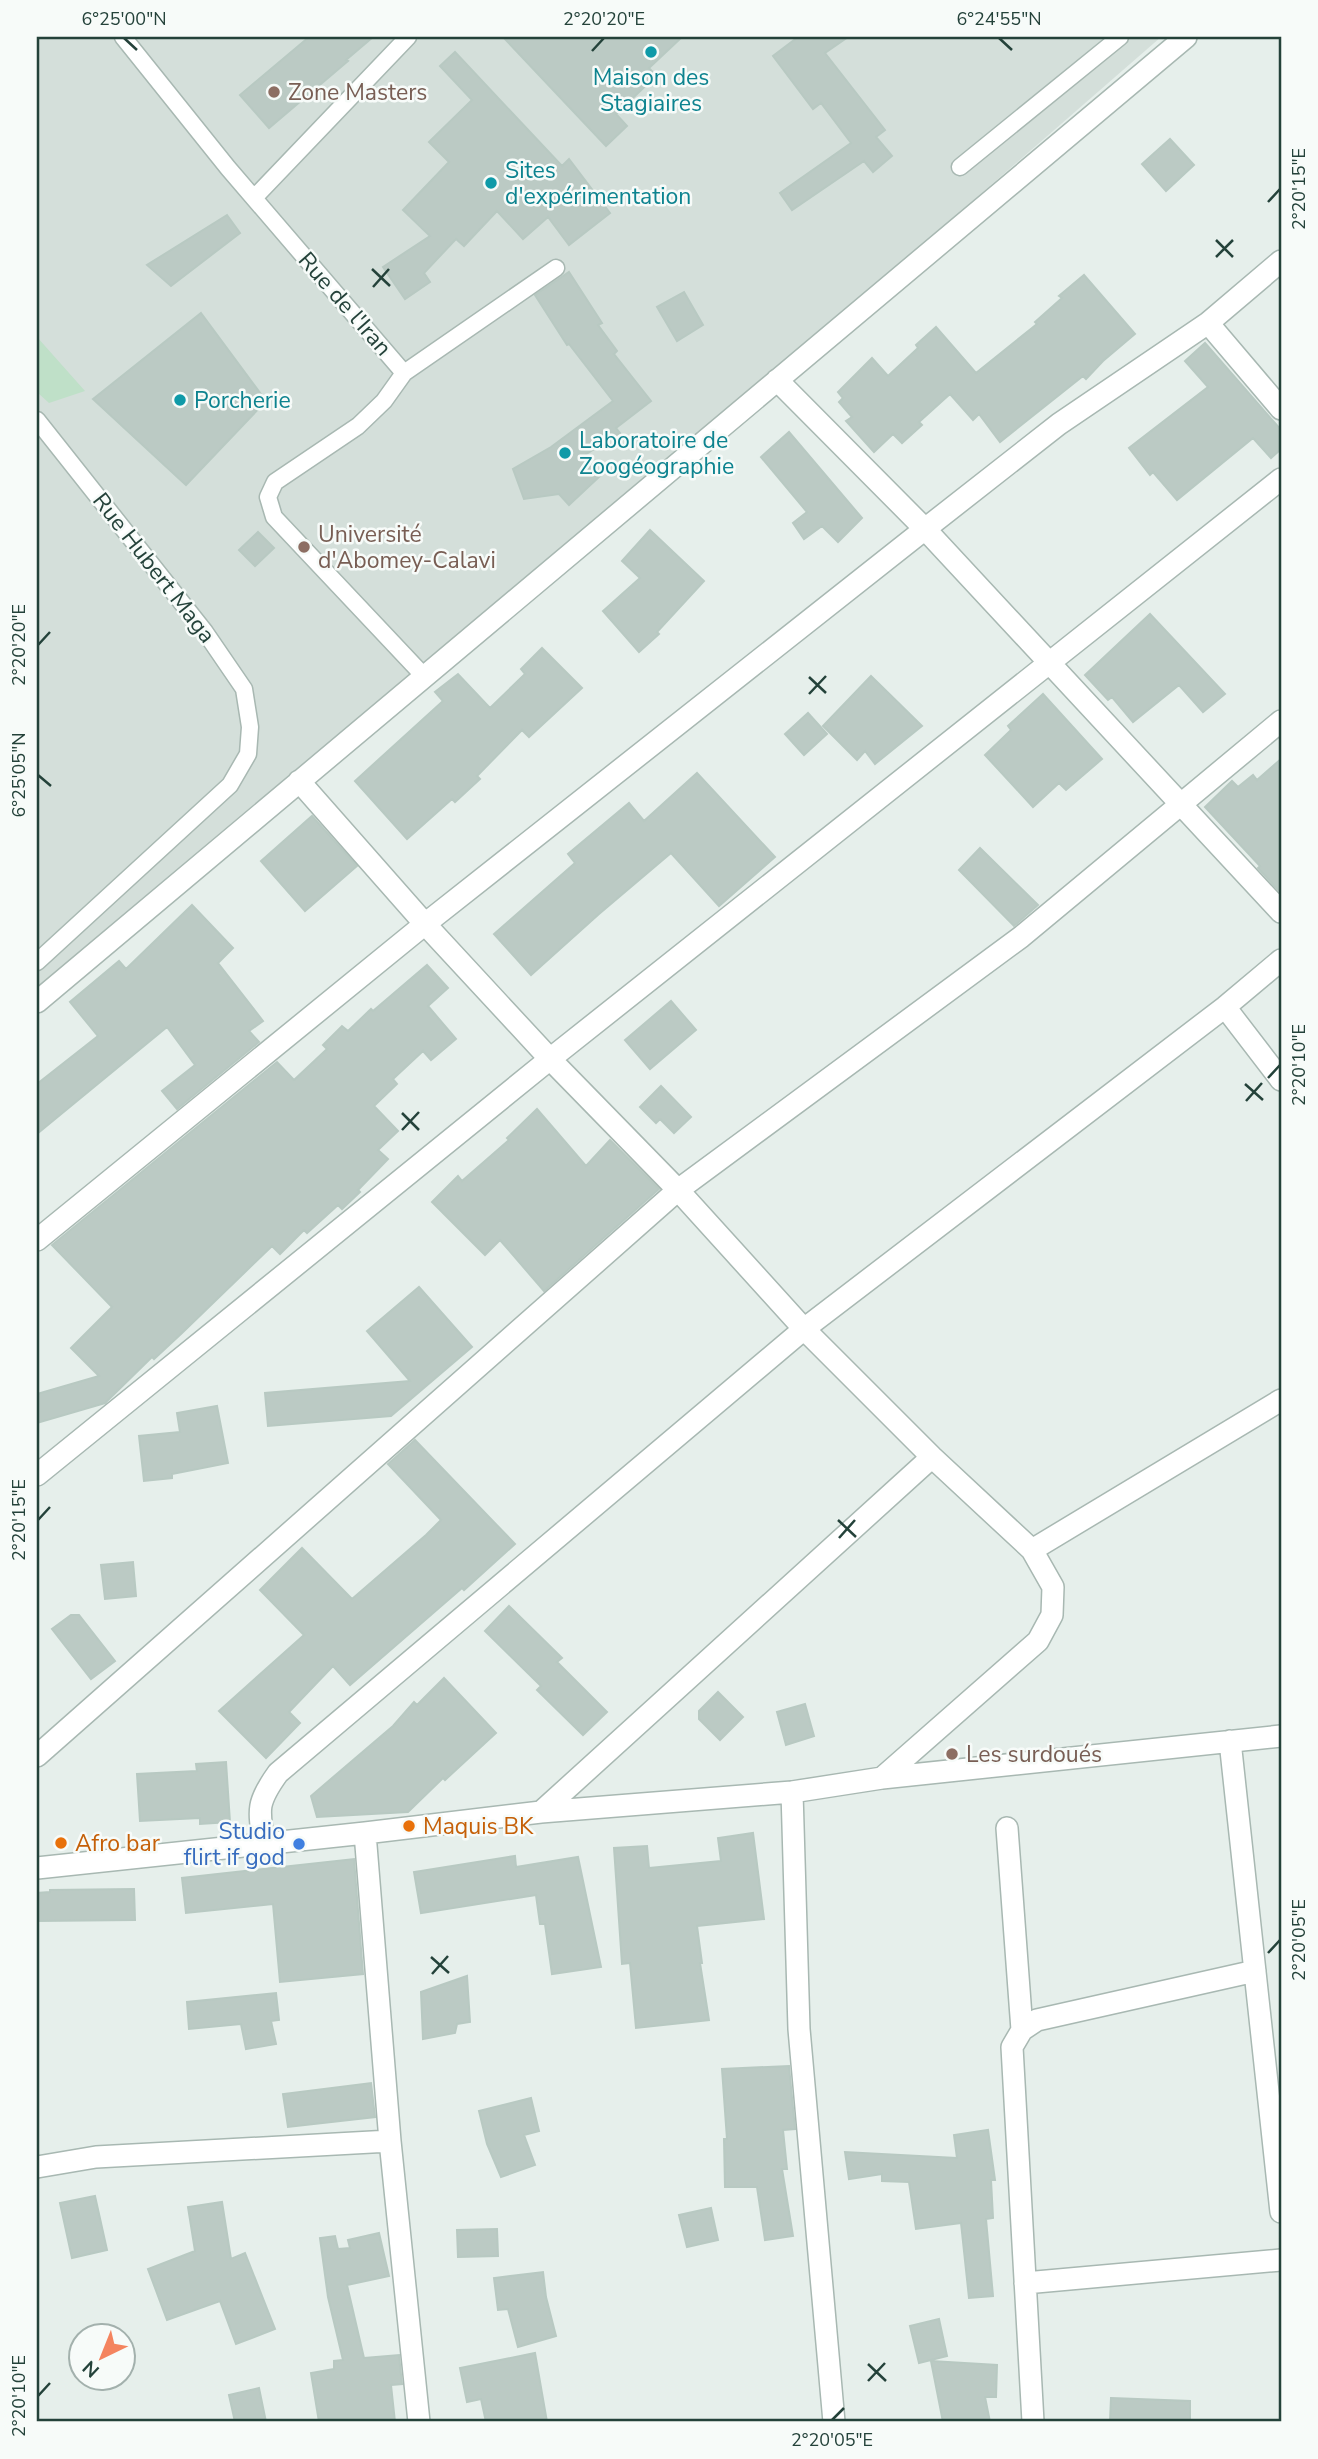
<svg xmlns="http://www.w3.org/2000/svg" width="1318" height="2459" font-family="'Nunito Sans',sans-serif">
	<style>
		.built { fill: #d4dfda }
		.green { fill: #bfe0c8 }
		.building { fill: #bbcac4; stroke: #b8c9c2; stroke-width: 2 }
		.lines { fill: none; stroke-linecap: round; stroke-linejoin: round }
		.lane-casing { stroke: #a8b8b2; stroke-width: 19 }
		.street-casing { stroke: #a8b8b2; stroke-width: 24 }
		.lane { stroke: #fff; stroke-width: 16 }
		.street { stroke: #fff; stroke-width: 21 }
		.ticks { fill: none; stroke: #24423a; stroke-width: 2.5 }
		.culture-dot { fill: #0f9aa8; stroke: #f7fbf9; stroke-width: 2.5 }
		.education-dot { fill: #8d6e63; stroke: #f7fbf9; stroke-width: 2.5 }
		.food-dot { fill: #e8710a; stroke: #f7fbf9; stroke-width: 2.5 }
		.shop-dot { fill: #3f7fe0; stroke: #f7fbf9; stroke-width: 2.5 }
		.labels { text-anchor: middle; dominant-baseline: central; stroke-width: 5; stroke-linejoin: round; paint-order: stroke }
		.culture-label { font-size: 23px; fill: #0d838f; stroke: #f7fbf9; text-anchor: start }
		.education-label { font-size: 23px; fill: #785e54; stroke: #f7fbf9; text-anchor: start }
		.street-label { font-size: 23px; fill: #24423a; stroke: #f7fbf9 }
		.food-label { font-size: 23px; fill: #c56008; stroke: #f7fbf9; text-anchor: start }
		.shop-label { font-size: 23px; fill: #366cbe; stroke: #f7fbf9; text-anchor: end }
		.neatline { fill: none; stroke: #24423a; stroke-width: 2.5 }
		.ticks-label { font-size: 18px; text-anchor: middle; fill: #24423a }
	</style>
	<rect width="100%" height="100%" fill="#e6efeb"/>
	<path class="built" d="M37,37H1161L721,420L37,995Z"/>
	<path class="green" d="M37,337L85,391L49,403L37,392Z"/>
	<path class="building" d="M309,37H373L346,60L348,61L269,128L240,95Z
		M503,37H682L649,68L656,76L616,114L627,126L606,146Z
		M798,37H848L825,53L885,130L876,137L892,156L873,172L864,161L792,210L780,193L851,143L821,103L813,109L773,56Z
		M455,52L562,166L569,159L610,213L569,245L548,217L523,239L497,211L464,246L456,239L424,273L430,282L405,299L383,267L430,236L403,210L449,162L429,142L472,100L440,66Z
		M1170,139L1194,165L1166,191L1142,164Z
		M227,215L240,233L171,286L147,265Z
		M569,272L602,323L598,325L617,351L614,354L651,401L616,428L620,433L580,458L600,476L569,505L559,494L524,499L513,469L551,447L613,401L569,344L567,345L535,295Z
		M1084,275L1135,334L1103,361L1086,379L1083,376L1000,442L979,414L973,420L950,394L919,422L922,425L902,443L893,434L874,452L846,421L852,417L839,402L843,398L838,392L872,358L888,376L918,348L916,345L936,327L976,373L1037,324L1035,322L1062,298L1059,296Z
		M684,292L703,325L677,341L657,307Z
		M201,313L266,401L186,485L93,399Z
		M1205,343L1281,430V449L1271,458L1253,438L1177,500L1153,472L1150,475L1129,448L1208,387L1185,361Z
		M789,432L862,518L838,542L822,526L804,539L793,523L807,512L761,457Z
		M650,530L704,581L657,632L659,634L639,652L603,611L640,578L622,561Z
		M258,532L274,548L255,566L239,550Z
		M1150,614L1225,694L1203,712L1179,685L1133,722L1112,697L1108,700L1085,675Z
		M542,648L582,688L529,737L522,730L477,776L480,779L455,802L452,799L407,839L355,781L443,701L435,692L458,674L490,708L525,674L521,669Z
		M871,676L922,726L875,764L865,751L857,760L823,726Z
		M1043,694L1102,759L1066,790L1059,783L1033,807L985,755L1011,730L1008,726Z
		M808,713L827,734L804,755L785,734Z
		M1281,759V893L1258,868L1260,866L1205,807L1232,781L1238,787L1253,775L1257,780Z
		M697,773L775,857L719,906L671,853L599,914L531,975L494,934L575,863L568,854L629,803L644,821Z
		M312,816L357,866L305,911L261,861Z
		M980,848L1038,905L1014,926L959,870Z
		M192,905L233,948L218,963L263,1021L249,1031L259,1042L177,1109L162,1091L195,1065L167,1027L37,1134V1084L98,1036L70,1002L119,961L126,969Z
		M427,965L448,988L428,1006L456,1039L431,1060L423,1051L393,1079L397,1084L374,1106L398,1131L378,1150L388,1159L358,1190L360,1192L342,1209L338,1205L307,1233L304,1230L280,1254L272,1246L182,1333L154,1359L152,1357L105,1403L37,1423V1394L99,1376L71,1348L112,1307L52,1245L277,1062L294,1080L327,1049L323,1045L342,1026L348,1031L371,1009L373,1011Z
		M671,1001L696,1030L650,1069L625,1040Z
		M661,1086L691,1117L674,1133L660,1119L656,1123L640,1107Z
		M537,1109L586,1166L610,1140L659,1189L544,1291L500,1240L485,1255L432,1202L458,1176L462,1181L509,1140L507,1138Z
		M419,1287L472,1347L391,1416L268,1426L265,1393L410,1381L367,1331Z
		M217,1406L228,1463L172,1474V1478L144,1481L139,1436L180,1432L177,1413Z
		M415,1440L515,1544L464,1590L462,1588L350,1685L333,1666L289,1712L300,1723L266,1758L219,1711L304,1635L260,1590L302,1548L352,1599L426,1535L441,1520L388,1464Z
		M133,1562L136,1596L105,1599L101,1565Z
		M509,1606L562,1658L557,1662L607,1712L583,1735L537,1690L541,1686L485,1631Z
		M71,1615H79L115,1661L91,1679L52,1629Z
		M444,1678L496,1733L445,1780L443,1778L408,1812L317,1817L311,1796L393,1726L414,1702L417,1705Z
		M718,1692L743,1717L720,1740L699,1719V1711Z
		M805,1704L814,1736L786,1745L777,1712Z
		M226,1762L230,1822L200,1824V1818L140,1821L137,1774L197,1771L196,1764Z
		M753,1833L764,1919L697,1926L702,1963H700L709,2020L636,2028L630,1963L622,1964L614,1848L647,1846L649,1868L721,1861L718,1838Z
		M515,1856L516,1867L578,1857L601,1967L552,1974L545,1924H540L536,1895L421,1913L414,1872Z
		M354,1859L363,1974L280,1982L273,1904L186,1913L182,1878Z
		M134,1889L135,1920L37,1921V1893L50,1892V1890Z
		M467,1976L470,2022L457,2024L455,2033L423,2039L421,1992Z
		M276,1993L279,2020L271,2021L276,2044L246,2049L241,2024L189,2029L187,2002Z
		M789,2066L795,2129L783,2130L787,2169H782L793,2236L765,2240L757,2187H725L724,2139H727L722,2069Z
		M371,2083L375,2117L288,2127L283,2094Z
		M531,2098L539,2131L524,2135L535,2165L501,2177L487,2144L479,2111Z
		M988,2130L995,2180H991L993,2218L986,2219L993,2296L969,2298L961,2223L916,2229L909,2182L882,2181V2174L849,2179L845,2152L957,2158L954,2135Z
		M95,2196L107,2250L72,2258L60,2203Z
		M222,2202L231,2259L245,2253L275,2329L236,2344L220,2301L167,2320L148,2269L195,2251L188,2207Z
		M711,2208L718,2240L687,2247L679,2215Z
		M497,2229L498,2256L458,2257L457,2230Z
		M379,2233L389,2276L347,2285L364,2358L399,2355L402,2384L391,2385L395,2422H319L311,2373L334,2369V2361L343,2360L328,2297L320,2238L335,2236L338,2249L350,2248L348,2240Z
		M543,2272L546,2297L556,2336L518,2347L508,2309L498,2310L494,2278Z
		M939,2319L947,2356L919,2363L910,2326Z
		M535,2353L547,2422H486L481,2399L467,2402L460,2368Z
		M931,2361L997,2365L996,2397H985L990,2422H943Z
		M259,2388L266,2422H235L229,2395Z
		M1111,2398L1190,2401V2422H1110Z"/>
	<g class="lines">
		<g class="lane-casing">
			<path id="lane" d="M123,37L228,168L404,373L384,401L358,426L275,482L268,497L274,517L422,674
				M960,167L1120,37
				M254,198L408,37
				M404,373L556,268
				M37,420L205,632L244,689L250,727L248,754L230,785L37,962"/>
		</g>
		<g class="street-casing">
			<path id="street" d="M1208,323L1281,409
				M777,380L925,529L1281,912
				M299,781L425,924L550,1059L678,1190L804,1329L932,1457L1032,1550L1053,1587L1052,1615L1038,1641L882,1778
				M37,1002L1186,37
				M1225,1007L1281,1080
				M37,1240L425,924L925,529L1059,424L1208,323L1281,261
				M37,1475L550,1059L1281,479
				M1032,1550L1281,1400
				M1230,1741L1281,2212
				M37,1756L678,1190L1021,937L1281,721
				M792,1792L799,2029L834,2422
				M541,1812L932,1457
				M1007,1828L1022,2030
				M365,1833L390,2141L419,2422
				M264,1843C258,1809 257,1802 278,1773L804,1329L1225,1007L1281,960
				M37,1868L365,1833L541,1812L792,1792L882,1778L1281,1736
				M37,2167L96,2157L390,2141
				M1025,2283L1281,2260
				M1033,2422L1012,2047L1022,2030L1037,2020L1255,1971"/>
		</g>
		<use href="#lane" class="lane"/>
		<use href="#street" class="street"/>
	</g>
	<path class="ticks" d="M124,38L137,50M999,38L1012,50M592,51L604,38M1268,202L1280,189M1216,240L1233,257M1216,257L1233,240M372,269L390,286M373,287L389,269M38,645L50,632M809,677L826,693M809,694L826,676M38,775L51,786M1268,1078L1280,1065M1245,1084L1263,1100M1246,1101L1262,1083M402,1113L419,1130M402,1130L419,1112M38,1520L50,1507M838,1520L856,1537M839,1538L855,1520M1268,1953L1280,1940M431,1957L449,1973M432,1974L448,1956M868,2364L886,2381M868,2381L885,2363M38,2396L50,2383M832,2420L844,2408"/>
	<g class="culture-dot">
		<circle cx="651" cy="52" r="7"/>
		<circle cx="491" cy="183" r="7"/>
		<circle cx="180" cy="400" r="7"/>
		<circle cx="565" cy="453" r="7"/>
	</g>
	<g class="education-dot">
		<circle cx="274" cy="92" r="7"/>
		<circle cx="304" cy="547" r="7"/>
		<circle cx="952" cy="1754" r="7"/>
	</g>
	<g class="food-dot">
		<circle cx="409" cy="1826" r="7"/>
		<circle cx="61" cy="1843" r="7"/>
	</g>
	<circle class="shop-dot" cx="299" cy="1844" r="7"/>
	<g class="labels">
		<g class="culture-label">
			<text x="651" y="77" text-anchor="middle">Maison des<tspan x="651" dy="26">Stagiaires</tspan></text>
			<text x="505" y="170">Sites<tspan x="505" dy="26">d'expérimentation</tspan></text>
			<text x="194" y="400">Porcherie</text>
			<text x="579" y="440">Laboratoire de<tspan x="579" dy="26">Zoogéographie</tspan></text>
		</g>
		<g class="education-label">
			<text x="288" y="92">Zone Masters</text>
			<text x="318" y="534">Université<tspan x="318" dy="26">d'Abomey-Calavi</tspan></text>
			<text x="966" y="1754">Les surdoués</text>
		</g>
		<g class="street-label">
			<text transform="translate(345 304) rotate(49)">Rue de l'Iran</text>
			<text transform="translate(154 568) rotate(52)">Rue Hubert Maga</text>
		</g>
		<g class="food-label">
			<text x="423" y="1826">Maquis BK</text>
			<text x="75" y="1843">Afro bar</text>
		</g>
		<g class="shop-label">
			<text x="285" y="1831">Studio<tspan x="285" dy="26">flirt if god</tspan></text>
		</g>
	</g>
	<rect width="1318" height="2459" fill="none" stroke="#f7fbf9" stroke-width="77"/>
	<g transform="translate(102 2357) rotate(223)"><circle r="33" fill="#f7fbf9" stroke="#a3b1ad" stroke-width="2"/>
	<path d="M0-5L12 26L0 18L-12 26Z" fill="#f4845f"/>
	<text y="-10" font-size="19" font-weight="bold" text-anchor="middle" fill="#24423a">N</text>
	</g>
	<rect x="38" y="38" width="1242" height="2382" class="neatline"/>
	<g class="ticks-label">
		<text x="124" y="25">6°25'00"N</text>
		<text x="604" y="25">2°20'20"E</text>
		<text x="999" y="25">6°24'55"N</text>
		<text transform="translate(1299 189) rotate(-90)" y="6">2°20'15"E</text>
		<text transform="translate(19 645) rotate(-90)" y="6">2°20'20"E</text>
		<text transform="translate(19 775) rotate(-90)" y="6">6°25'05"N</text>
		<text transform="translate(1299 1065) rotate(-90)" y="6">2°20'10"E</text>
		<text transform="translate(19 1520) rotate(-90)" y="6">2°20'15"E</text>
		<text transform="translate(1299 1940) rotate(-90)" y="6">2°20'05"E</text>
		<text transform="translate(19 2396) rotate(-90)" y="6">2°20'10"E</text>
		<text x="832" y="2446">2°20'05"E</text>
	</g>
</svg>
